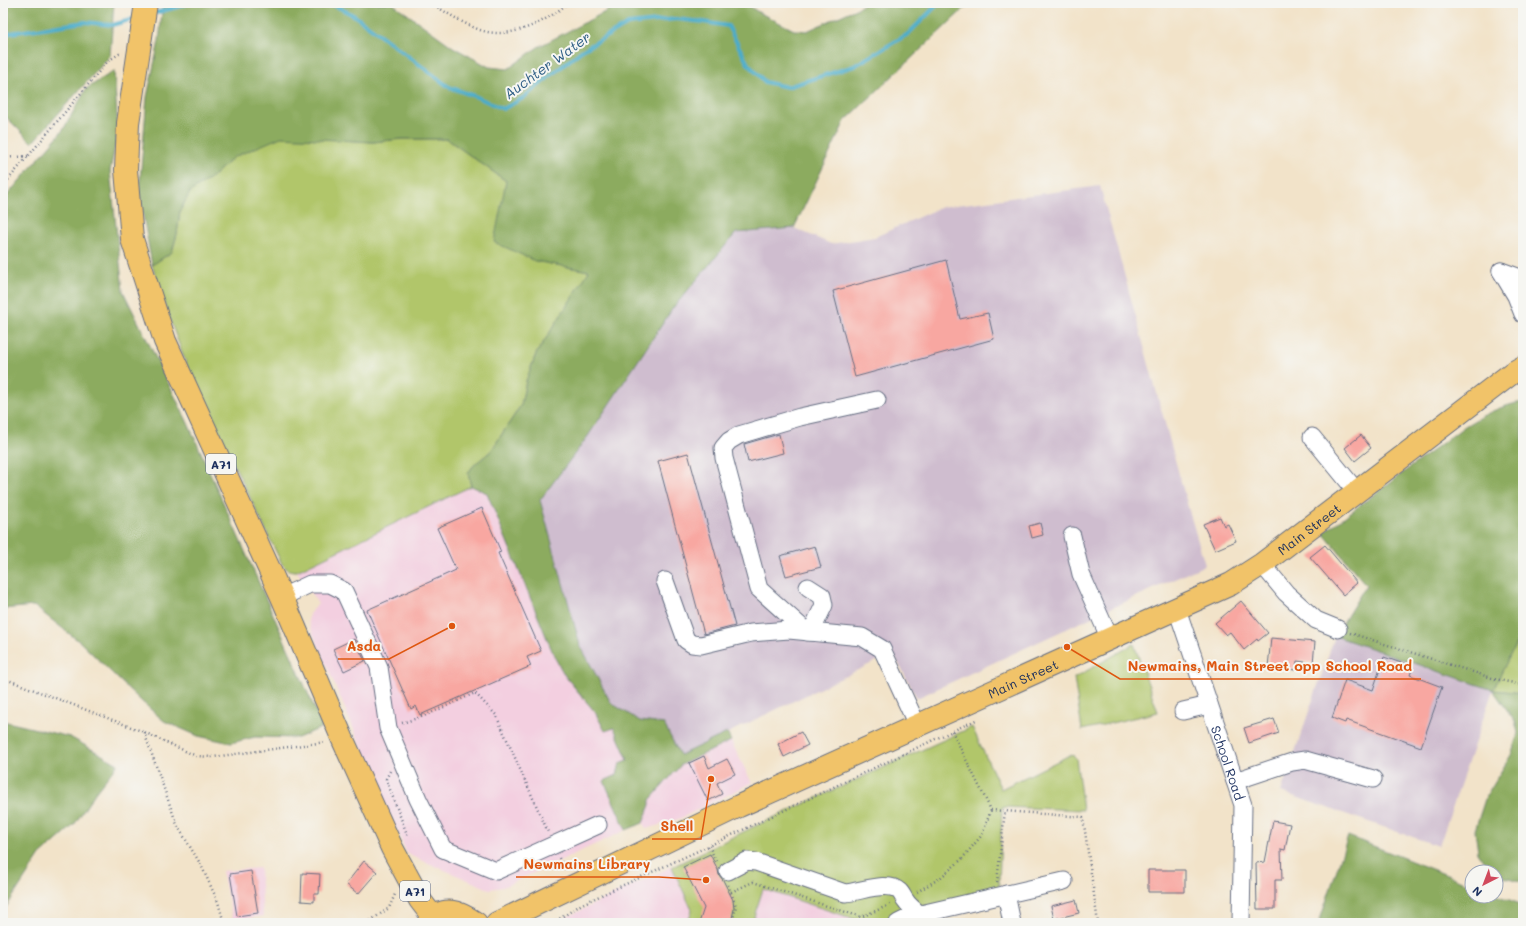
<svg xmlns="http://www.w3.org/2000/svg" width="1526" height="926" font-family="Mali,sans-serif">
	<style>
		.built { fill: #f3cfe0 }
		.industrial { fill: #cfbdcf }
		.green { fill: #b1c66a; stroke: #667a64 }
		.forest { fill: #8cab5e; stroke: #546d5e }
		.lines { fill: none; stroke-linecap: round; stroke-linejoin: round }
		.stream { stroke: #4aacca; stroke-width: 4 }
		.building { fill: #f8a7a1 }
		.minor-casing { stroke: #666e83; stroke-width: 19 }
		.major-casing { stroke: #666e83; stroke-width: 24 }
		.path { stroke: #666e83; stroke-width: 2.5; stroke-dasharray: 1 3; stroke-linecap: butt }
		.minor { stroke: #fff; stroke-width: 17 }
		.major { stroke: #f1c369; stroke-width: 22 }
		.labels { text-anchor: middle; dominant-baseline: central; stroke-width: 4; stroke-linejoin: round; paint-order: stroke }
		.shield { fill: #f6f6f2; stroke: #5d6b8a; stroke-width: 1 }
		.shield-label { font-size: 12px; font-weight: bold; fill: #1b2f5e }
		.street-label { font-size: 13px; fill: #1b2f5e; stroke: #f6f6f2 }
		.water-label { font-size: 14px; font-style: italic; fill: #2b5b84; stroke: #f6f6f2 }
		.leader { fill: none; stroke: #de5710; stroke-width: 1.5 }
		.callout-dot { fill: #de5710; stroke: #f6f6f2; stroke-width: 1.5 }
		.callout-label { font-size: 14px; text-anchor: middle; font-weight: bold; fill: #de5710; stroke: #f6f6f2; stroke-width: 4; stroke-linejoin: round; paint-order: stroke }
	</style>
	<rect width="100%" height="100%" fill="#f6f6f2"/>
	<filter id="ink" filterUnits="userSpaceOnUse"><feTurbulence type="fractalNoise" baseFrequency=".025" numOctaves="2"/><feDisplacementMap in="SourceGraphic" scale="8" xChannelSelector="R" yChannelSelector="G"/><feConvolveMatrix kernelMatrix="1 2 1 2 8 2 1 2 1" color-interpolation-filters="sRGB"/></filter>
	<filter id="wash" filterUnits="userSpaceOnUse"><feTurbulence type="fractalNoise" baseFrequency=".012" numOctaves="4" result="noise"/><feDisplacementMap in="SourceGraphic" scale="16" xChannelSelector="R" yChannelSelector="G"/><feGaussianBlur stdDeviation="0.9" result="paint"/><feColorMatrix in="noise" values="0 0 0 0 0 0 0 0 0 0 0 0 0 0 0 0 0 1.4 0 .05"/><feComposite in="paint" operator="in"/></filter>
	<g filter="url(#wash)">
		<rect width="100%" height="100%" fill="#f2e3c9"/>
		<path class="built" d="M471,486L487,493L556,658L565,676L595,712L605,731L614,728L628,760L620,763L617,775L604,781L626,830L503,887L489,889L407,854L308,622L309,614L318,604L297,571Z
			M731,741L752,783L679,819L646,829L643,823L650,805V800L681,765Z
			M712,847L736,923H559L567,917Z
			M260,868L263,916L233,920L222,871Z
			M763,889L844,916L867,923H752Z"/>
		<path class="industrial" d="M1100,186L1188,507L1205,565L917,698L893,653L680,756L664,724L640,721L611,703L580,645L540,500L588,436L673,308L736,233L794,228L831,244L875,237L941,207Z
			M1335,636L1493,690L1439,846L1281,792Z"/>
		<path class="green" d="M281,136L373,142L402,139H447L506,181L535,261L590,271L536,354L526,381L521,405L491,451L474,465L468,473L471,486L297,571C290,571 287,570 282,564L190,373L169,318L152,265L172,252L177,234L180,211L190,192L212,177L234,157Z
			M1523,641V693L1493,690L1516,643Z
			M1134,644L1158,712L1082,730L1074,678Z
			M972,727L1001,789L1072,754L1076,758L1083,810L1002,807L999,886L985,895L867,923L763,889L752,923H688L692,910L672,867L753,827Z"/>
		<path class="forest" d="M3,3H114L110,56L32,143L3,114Z
			M163,3H392L453,47L489,67L508,69L538,47L622,3H745L758,12L794,30L807,31L858,8L865,3H970L845,121L794,228L736,233L673,308L588,436L540,500L580,645L611,703L640,721L664,724L680,755L727,733L731,741L681,765L650,800V805L643,823L626,830L604,781L617,775L620,763L628,760L614,728L605,731L595,712L565,676L555,658L487,493L471,486L468,473L474,465L491,451L521,405L526,381L536,354L589,271L535,261L494,242L506,181L447,139H402L373,142L281,137L234,157L212,177L190,192L180,211L177,234L172,252L152,265L139,193L147,97L159,41Z
			M114,71L118,131L110,171L123,291L187,421L323,727L298,738L255,737L231,743L198,736L164,721L140,700L80,642L34,606L3,609V200L63,130L86,89Z
			M1523,402V641L1516,643L1493,690L1523,693V882L1505,877L1489,868L1478,852L1475,830L1486,796L1511,755L1518,733L1515,721L1493,690L1335,636L1366,585L1323,533L1465,426C1483,415 1502,405 1523,402Z
			M3,720L7,722L70,737L118,764L95,793L74,825L40,855L3,912Z
			M1348,836L1472,885V896H1496V895L1523,905V923H1319Z"/>
		<g class="lines">
			<path class="stream" d="M330,3L355,16L449,87L477,97L503,109L523,98L581,51L628,24L676,19L703,22L728,26L748,64L765,82L787,87L854,66L908,34L939,3
				M151,14L181,6L187,3
				M3,34L85,22L112,25L137,18"/>
		</g>
		<g id="blocks">
			<path class="building" d="M946,260L960,319L988,313L994,339L855,377L833,291Z
				M779,434L783,453L748,462L744,444Z
				M1361,435L1371,448L1355,461L1345,448Z
				M688,453L735,626L704,634L658,461Z
				M482,508L501,552L498,553L541,651L527,657L531,666L420,715L416,706L411,709L367,610L456,570L437,528Z
				M1220,517L1224,526L1228,524L1236,541L1215,550L1203,524Z
				M1040,523L1043,535L1032,538L1029,526Z
				M1325,545L1357,583L1343,595L1310,557Z
				M815,546L821,567L786,576L780,556Z
				M1241,601L1268,633L1258,641L1257,639L1244,650L1230,632L1226,635L1215,623Z
				M1271,638L1315,642L1313,663L1297,661L1296,670L1268,667Z
				M354,639L365,661L344,671L333,649Z
				M1384,657L1413,667L1410,675L1442,687L1421,747L1346,720L1345,723L1332,718L1345,680L1373,690Z
				M1274,719L1279,733L1249,743L1244,728Z
				M801,732L808,745L784,757L778,744Z
				M704,756L709,768L727,759L735,774L717,783L722,794L708,801L689,763Z
				M1273,821L1290,824L1285,850L1281,849L1282,880H1275V909H1257L1256,863L1265,862Z
				M710,854L718,870L719,875L723,880L733,900L734,909L731,923H699L704,908L683,867Z
				M364,861L377,872L358,894L346,884Z
				M1148,870H1185V892H1148Z
				M251,871L258,913L237,916L230,874Z
				M302,873L320,874L319,894H314V902L301,901Z
				M1076,900L1079,913L1054,919L1051,906Z"/>
		</g>
	</g>
	<g filter="url(#ink)">
		<use href="#blocks" fill-opacity="0" stroke="#666e83" stroke-width="1"/>
		<g class="lines">
			<g class="minor-casing">
				<g id="minor">
					<path d="M1501,271L1516,296L1523,314"/>
					<path d="M1501,271L1523,279"/>
					<path d="M1312,437L1357,492"/>
					<path d="M1072,536L1081,574L1110,639"/>
					<path d="M1262,564L1286,593L1316,620L1338,629"/>
					<path d="M665,581L686,640L692,644L701,645L751,633L789,630L862,637L882,649L917,725"/>
					<path d="M808,587L822,596L824,605L811,632"/>
					<path d="M282,597L310,584H330L344,591L379,667L388,728L418,799L443,849L496,871L598,825"/>
					<path id="s1" d="M1177,609L1243,805L1241,923"/>
					<path d="M807,632L759,589L724,458L723,448L729,441L739,435L800,417L877,400"/>
					<path d="M1183,711L1209,705"/>
					<path d="M1235,781L1292,762L1305,760L1373,779"/>
					<path d="M728,871L747,861L756,862L845,893C860,892 888,880 899,891C902,893 903,898 906,901C909,906 915,910 919,914"/>
					<path d="M1006,894L1012,923"/>
					<path d="M898,923L912,916L1064,881"/>
				</g>
			</g>
			<g class="major-casing">
				<g id="major">
					<path d="M146,3L128,123L126,170L132,239L165,341L282,597L343,740L392,848L420,900L433,917"/>
					<path d="M428,923C444,904 459,912 476,923"/>
					<path id="s2" d="M497,923L739,806L1231,584L1262,564L1512,373L1523,367"/>
				</g>
			</g>
			<path class="path" d="M431,3C447,13 462,23 480,30C510,40 545,23 568,3
				M3,158L28,156
				M3,186L108,61L119,54H121
				M1350,633L1495,679L1523,685
				M3,678L144,732L196,756L213,757L326,742
				M402,723L424,716L475,693L496,715L548,832
				M952,731L991,810L1083,817L1098,923
				M144,732L177,825L201,865L218,902L224,923
				M390,771L386,779L408,837
				M709,846L717,863
				M559,858L566,871
				M997,882L1005,811
				M728,885L736,906L732,923
				M731,892L753,882L861,917L892,904
				M917,892L940,878L961,860L982,835L991,810
				M367,923L389,908L396,892
				M553,923L582,904L698,851L978,719"/>
			<use href="#minor" class="minor"/>
			<use href="#major" class="major"/>
		</g>
	</g>
	<g class="labels">
		<g class="shield">
			<rect x="206" y="454" width="30" height="20" rx="3"/>
			<rect x="400" y="881" width="30" height="20" rx="3"/>
		</g>
		<g class="shield-label">
			<text x="221" y="464">A71</text>
			<text x="415" y="891">A71</text>
		</g>
		<g class="street-label">
			<text stroke="none"><textPath href="#s2" startOffset="904">Main Street</textPath></text>
			<text stroke="none"><textPath href="#s2" startOffset="580">Main Street</textPath></text>
			<text stroke="none"><textPath href="#s1" startOffset="162">School Road</textPath></text>
		</g>
		<g class="water-label">
			<text transform="translate(547 65) rotate(-36)">Auchter Water</text>
		</g>
	</g>
	<path class="leader" d="M452 626L389 659H338M1067 647L1120 679H1421M711 779L701 839H652M706 880L659 877H516"/>
	<g class="callout-dot">
		<circle cx="452" cy="626" r="4"/>
		<circle cx="1067" cy="647" r="4"/>
		<circle cx="711" cy="779" r="4"/>
		<circle cx="706" cy="880" r="4"/>
	</g>
	<g class="callout-label">
		<text x="364" y="651">Asda</text>
		<text x="1270" y="671">Newmains, Main Street opp School Road</text>
		<text x="677" y="831">Shell</text>
		<text x="587" y="869">Newmains Library</text>
	</g>
	<rect width="1526" height="926" fill="none" stroke="#f6f6f2" stroke-width="16"/>
	<g transform="translate(1484 884) rotate(222)"><circle r="19" fill="#f6f6f2" stroke="#9ea6b7"/>
	<path d="M0-3L7 15L0 10L-7 15Z" fill="#d1495b"/>
	<text y="-6" font-size="11" font-weight="bold" text-anchor="middle" fill="#1b2f5e">N</text>
	</g>
</svg>
